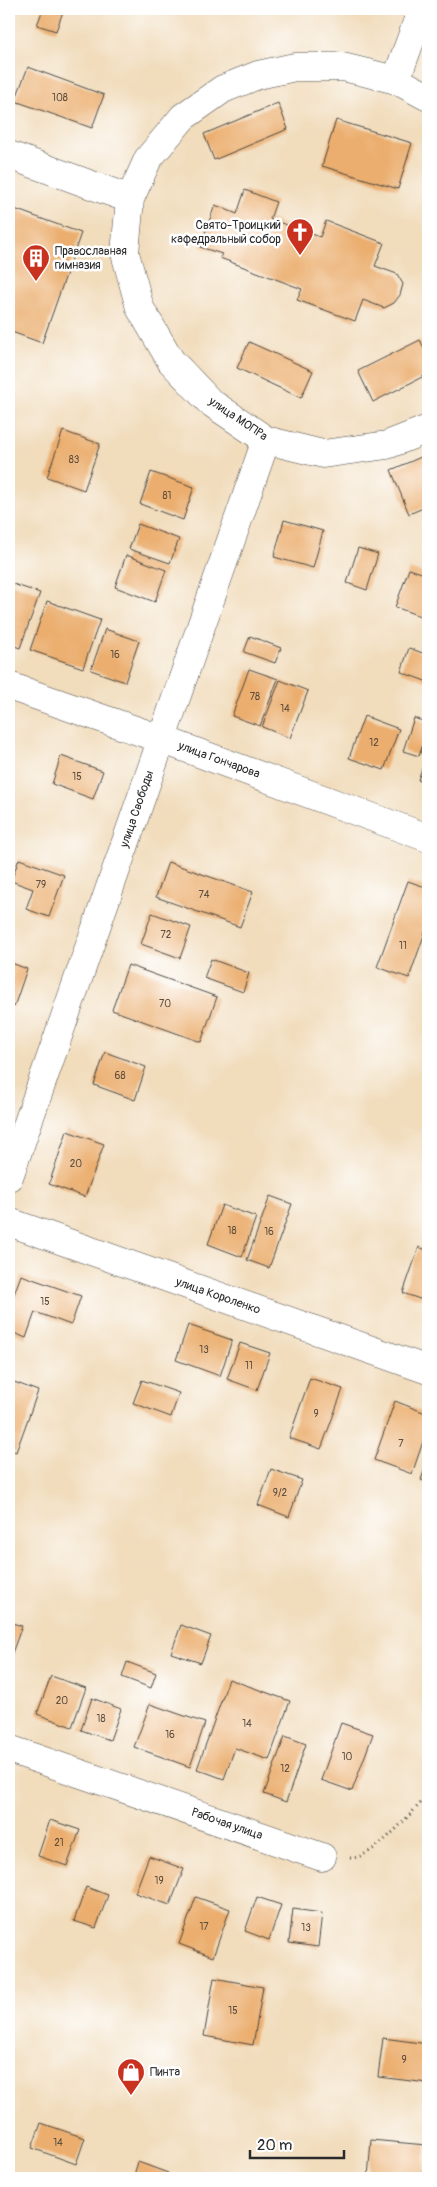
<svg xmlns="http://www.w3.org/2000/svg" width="437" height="2187" font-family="Pangolin,sans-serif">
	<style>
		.building { fill: #ebae6e }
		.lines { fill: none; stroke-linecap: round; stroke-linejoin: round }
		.minor-casing { stroke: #494641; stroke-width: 29 }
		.tertiary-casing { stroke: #494641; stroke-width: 29 }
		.secondary-casing { stroke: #494641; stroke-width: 29 }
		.path { stroke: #494641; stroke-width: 3; stroke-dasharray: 1 4; stroke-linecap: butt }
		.minor { stroke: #fff; stroke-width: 28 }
		.tertiary { stroke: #fff; stroke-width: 28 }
		.secondary { stroke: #fff; stroke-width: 28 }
		.labels { text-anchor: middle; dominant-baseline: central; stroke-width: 5; stroke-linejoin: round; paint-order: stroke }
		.number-label { font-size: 10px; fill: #5b4c3c }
		.poi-label { font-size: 12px; fill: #2b2b2b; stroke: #fff; text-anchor: start }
		.street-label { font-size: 12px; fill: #2b2b2b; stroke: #fff }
	</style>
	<rect width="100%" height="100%" fill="#fff"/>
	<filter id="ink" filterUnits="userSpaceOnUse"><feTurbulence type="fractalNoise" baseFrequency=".02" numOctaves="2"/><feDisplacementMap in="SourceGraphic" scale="10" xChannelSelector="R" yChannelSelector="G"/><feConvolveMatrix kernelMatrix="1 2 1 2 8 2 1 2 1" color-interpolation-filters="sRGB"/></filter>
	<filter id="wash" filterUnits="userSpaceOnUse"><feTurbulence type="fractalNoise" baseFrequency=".0096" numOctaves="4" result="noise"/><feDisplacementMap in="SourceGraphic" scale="20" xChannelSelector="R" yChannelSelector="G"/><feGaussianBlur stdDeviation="1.12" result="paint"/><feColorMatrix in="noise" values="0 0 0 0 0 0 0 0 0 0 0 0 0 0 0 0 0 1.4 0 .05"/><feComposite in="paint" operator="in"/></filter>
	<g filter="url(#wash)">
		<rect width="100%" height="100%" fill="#f1dcbb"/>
		<g id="blocks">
			<path class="building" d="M43,9H64L56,31L37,25Z
				M28,67L104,95L92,128L15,101Z
				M278,103L288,129L214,160L204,134Z
				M336,120L412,143L398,189L322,166Z
				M245,190L276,202L270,219L320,237L326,221L384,243L375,266L397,274L403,284L400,295L394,303L384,308L363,300L355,321L297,300L302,289L220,258L222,254L200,247L215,205L237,214Z
				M9,207L81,233L42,343L9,331Z
				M420,340L428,356V374L373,402L358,371Z
				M249,342L313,371L301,398L237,368Z
				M63,431L100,444L84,490L47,477Z
				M428,454V506L409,514L391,470Z
				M151,472L194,487L183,520L140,504Z
				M284,520L323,531L313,568L274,557Z
				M138,524L179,539L170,563L129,549Z
				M358,548L378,554L367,590L347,583Z
				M126,555L166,570L155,602L115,587Z
				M409,569L428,575V619L395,607Z
				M10,583L40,593L20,648L9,644V587Z
				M47,601L100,620L83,668L30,650Z
				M105,629L139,641L125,682L91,670Z
				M250,636L281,648L275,663L244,652Z
				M409,648L428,655V682L401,672Z
				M249,669L278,679L260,726L232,716Z
				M280,680L308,691L290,738L262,727Z
				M364,716L399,729L384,770L349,758Z
				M414,718L428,723V730L419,756L403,751Z
				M428,751V784L418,780Z
				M61,756L103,771L93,799L52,784Z
				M19,859L64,875L49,917L26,909L33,889L11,881Z
				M168,862L253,892L240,927L156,897Z
				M408,881L428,888V924L409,978L377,967Z
				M152,913L191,927L180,958L141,944Z
				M211,959L249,973L243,992L204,978Z
				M9,962L27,969L14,1007L9,1005Z
				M128,965L217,997L201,1042L112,1010Z
				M105,1052L146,1067L135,1100L94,1085Z
				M67,1131L104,1144L85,1197L49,1184Z
				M270,1196L292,1204L269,1268L247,1260Z
				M222,1205L256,1217L242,1257L208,1244Z
				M419,1247L428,1251V1302L403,1293Z
				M21,1275L81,1296L71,1325L35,1312L26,1338L9,1331V1308Z
				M188,1325L232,1340L220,1376L176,1360Z
				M240,1343L270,1353L257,1390L227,1379Z
				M310,1378L343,1389L321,1449L289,1438Z
				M9,1380L38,1391L16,1452L9,1449Z
				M142,1380L179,1393L171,1417L133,1403Z
				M395,1401L428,1414V1427L412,1474L374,1460Z
				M428,1459V1483L421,1480Z
				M271,1469L302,1480L289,1517L258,1505Z
				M9,1622L22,1626L9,1661Z
				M181,1625L211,1636L201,1663L171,1653Z
				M127,1662L156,1673L151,1688L122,1677Z
				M51,1676L86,1688L72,1727L37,1714Z
				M229,1679L290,1701L269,1760L235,1748L224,1779L197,1769Z
				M92,1698L121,1709L110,1740L81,1730Z
				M150,1704L205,1723L190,1767L134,1747Z
				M341,1723L373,1734L352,1791L321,1780Z
				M285,1736L306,1744L286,1802L264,1794Z
				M50,1820L80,1830L67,1866L38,1856Z
				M149,1856L184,1869L170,1905L135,1893Z
				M86,1887L108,1895L96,1928L74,1921Z
				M196,1897L230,1909L213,1957L179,1944Z
				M257,1897L281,1905L269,1940L245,1931Z
				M293,1909L322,1913L318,1947L289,1943Z
				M214,1978L263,1987L253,2045L204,2036Z
				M383,2038L428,2044V2083L378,2077Z
				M41,2123L85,2138L76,2164L32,2148Z
				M371,2140L426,2145L423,2178H368Z
				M138,2162L168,2173L167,2178H133Z"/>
		</g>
	</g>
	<g filter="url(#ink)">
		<use href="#blocks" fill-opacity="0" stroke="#494641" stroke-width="1"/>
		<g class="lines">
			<g class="minor-casing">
				<path id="minor" d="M396,80L422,9
					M9,686L161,739L428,838
					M9,1222L428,1370
					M9,1749L322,1857"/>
			</g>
			<g class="tertiary-casing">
				<path id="tertiary" d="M9,1177L266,440"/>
			</g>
			<g class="secondary-casing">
				<path id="secondary" d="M428,97L396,80L343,67H295L258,75L223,89L183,117L148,159L130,199L125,253L140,308L171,361L210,402L266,440L323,454L387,445L428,429
					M9,155L130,199"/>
			</g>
			<path class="path" d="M350,1858C374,1859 411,1812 428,1795"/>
			<use href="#minor" class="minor"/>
			<use href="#tertiary" class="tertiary"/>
			<use href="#secondary" class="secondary"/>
		</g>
	</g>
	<defs>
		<g id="church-pin" transform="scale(1.4375)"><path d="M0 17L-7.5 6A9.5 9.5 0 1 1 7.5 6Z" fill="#c8321e" stroke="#fff"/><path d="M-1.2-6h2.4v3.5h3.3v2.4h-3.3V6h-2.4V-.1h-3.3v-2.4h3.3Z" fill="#fff"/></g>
		<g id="building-pin" transform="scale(1.4375)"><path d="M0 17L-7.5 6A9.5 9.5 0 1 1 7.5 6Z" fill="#c8321e" stroke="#fff"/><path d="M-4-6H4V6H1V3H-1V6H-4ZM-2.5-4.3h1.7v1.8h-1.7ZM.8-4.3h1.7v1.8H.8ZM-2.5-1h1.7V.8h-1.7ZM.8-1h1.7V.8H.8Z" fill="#fff"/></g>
		<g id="shop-pin" transform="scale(1.4375)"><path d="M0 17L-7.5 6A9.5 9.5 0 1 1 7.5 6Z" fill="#c8321e" stroke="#fff"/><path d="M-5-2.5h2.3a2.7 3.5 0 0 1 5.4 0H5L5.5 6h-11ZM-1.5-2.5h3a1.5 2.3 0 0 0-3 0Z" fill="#fff"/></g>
	</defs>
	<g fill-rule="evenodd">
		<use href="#church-pin" x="300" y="232"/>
		<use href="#building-pin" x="36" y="258"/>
		<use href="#shop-pin" x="131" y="2072"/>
	</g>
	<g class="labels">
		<g class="number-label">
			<text x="60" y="98">108</text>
			<text x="74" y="460">83</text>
			<text x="167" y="496">81</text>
			<text x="115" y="655">16</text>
			<text x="255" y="697">78</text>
			<text x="285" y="709">14</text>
			<text x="374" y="743">12</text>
			<text x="77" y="777">15</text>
			<text x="41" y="885">79</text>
			<text x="204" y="895">74</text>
			<text x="166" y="935">72</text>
			<text x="403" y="946">11</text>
			<text x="165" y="1004">70</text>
			<text x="120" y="1076">68</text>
			<text x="76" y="1164">20</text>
			<text x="232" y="1231">18</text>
			<text x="269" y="1232">16</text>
			<text x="45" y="1302">15</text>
			<text x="204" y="1350">13</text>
			<text x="249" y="1366">11</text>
			<text x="316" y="1414">9</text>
			<text x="401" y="1444">7</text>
			<text x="280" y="1493">9/2</text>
			<text x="62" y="1701">20</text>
			<text x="101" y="1719">18</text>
			<text x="247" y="1724">14</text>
			<text x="170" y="1735">16</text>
			<text x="347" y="1757">10</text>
			<text x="285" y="1769">12</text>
			<text x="59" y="1843">21</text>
			<text x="159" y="1881">19</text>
			<text x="204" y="1927">17</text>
			<text x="306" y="1928">13</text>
			<text x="233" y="2011">15</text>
			<text x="404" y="2060">9</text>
			<text x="58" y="2143">14</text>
		</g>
		<g class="poi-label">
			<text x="281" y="225" text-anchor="end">Свято-Троицкий<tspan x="281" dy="14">кафедральный собор</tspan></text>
			<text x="55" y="251">Православная<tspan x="55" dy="14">гимназия</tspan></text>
			<text x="150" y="2072">Пинта</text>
		</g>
		<g class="street-label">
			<text transform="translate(238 419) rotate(34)">улица МОПРа</text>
			<text transform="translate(219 760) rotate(20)">улица Гончарова</text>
			<text transform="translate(137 809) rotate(-71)">улица Свободы</text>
			<text transform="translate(218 1296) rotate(19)">улица Короленко</text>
			<text transform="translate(227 1824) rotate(19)">Рабочая улица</text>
		</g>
	</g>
	<rect width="437" height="2187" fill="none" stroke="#fff" stroke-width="30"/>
	<path d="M250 2150v8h94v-8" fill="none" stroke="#2b2b2b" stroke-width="2.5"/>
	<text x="257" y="2150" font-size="15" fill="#2b2b2b" stroke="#ffffff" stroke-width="4" paint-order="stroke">20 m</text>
</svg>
